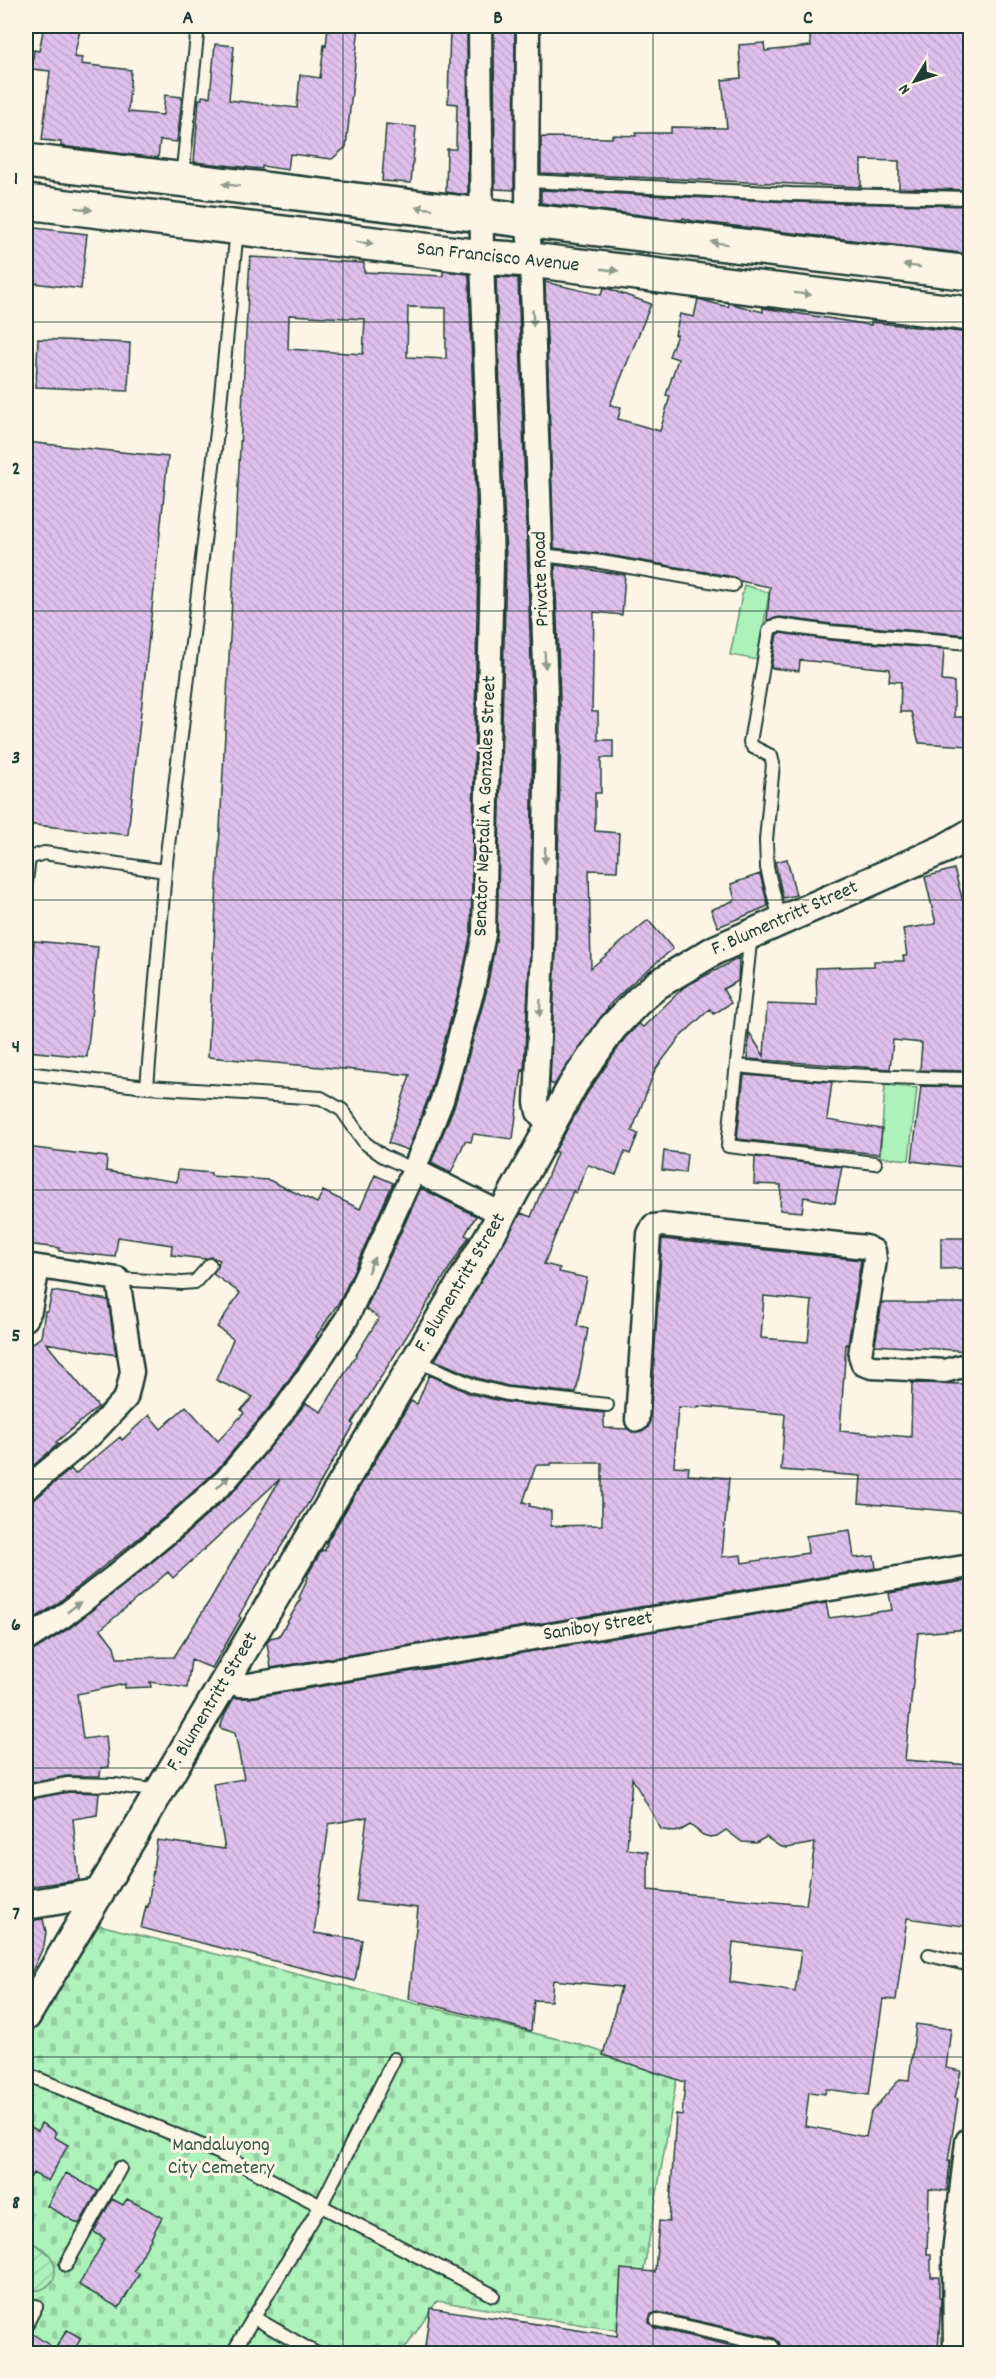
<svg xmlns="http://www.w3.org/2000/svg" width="996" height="2379" font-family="Dekko,sans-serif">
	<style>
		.cemetery { fill: url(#cemetery-stones); stroke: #669778; stroke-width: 1.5 }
		.garden { fill: url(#garden-furrows); stroke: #669778; stroke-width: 1.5 }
		.pitch { fill: #adf1bb; stroke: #669778; stroke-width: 1.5 }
		.building { fill: url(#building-back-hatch); stroke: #1f3d34; stroke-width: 1.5; fill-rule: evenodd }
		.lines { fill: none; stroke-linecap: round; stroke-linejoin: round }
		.service-casing { stroke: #1f3d34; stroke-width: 16 }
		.minor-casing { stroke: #1f3d34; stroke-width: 27 }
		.tertiary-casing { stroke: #1f3d34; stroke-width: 33 }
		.secondary-casing { stroke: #1f3d34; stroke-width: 38 }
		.service { stroke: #fcf5e5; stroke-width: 12 }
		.minor { stroke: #fcf5e5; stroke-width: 22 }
		.tertiary { stroke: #fcf5e5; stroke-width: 28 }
		.secondary { stroke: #fcf5e5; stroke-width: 33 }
		.oneway { fill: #8e998c }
		.grid { fill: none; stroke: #1f3d34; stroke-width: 1.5; stroke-opacity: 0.55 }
		.labels { text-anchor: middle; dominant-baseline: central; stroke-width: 6; stroke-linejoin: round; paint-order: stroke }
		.street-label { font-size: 20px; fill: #1f3d34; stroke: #fcf5e5 }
		.park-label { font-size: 20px; fill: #345848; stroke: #fcf5e5 }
		.neatline { fill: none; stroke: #1f3d34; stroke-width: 2 }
		.grid-label { font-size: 20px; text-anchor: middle; font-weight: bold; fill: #1f3d34 }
	</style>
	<defs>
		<pattern id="cemetery-stones" width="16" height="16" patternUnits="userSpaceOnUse" patternTransform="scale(1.5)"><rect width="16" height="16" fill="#adf1bb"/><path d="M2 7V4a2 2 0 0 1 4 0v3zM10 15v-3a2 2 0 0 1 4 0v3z" fill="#94d0a1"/></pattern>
		<pattern id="garden-furrows" width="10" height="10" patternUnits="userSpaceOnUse" patternTransform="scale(1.5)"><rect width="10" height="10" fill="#adf1bb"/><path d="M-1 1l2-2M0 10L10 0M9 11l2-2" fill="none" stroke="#94d0a1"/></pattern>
		<pattern id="building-back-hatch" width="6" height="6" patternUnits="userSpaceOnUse" patternTransform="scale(1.5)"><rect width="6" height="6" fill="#dfc0ec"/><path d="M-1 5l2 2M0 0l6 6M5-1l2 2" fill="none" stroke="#bfa6cb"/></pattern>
	</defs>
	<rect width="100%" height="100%" fill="#fcf5e5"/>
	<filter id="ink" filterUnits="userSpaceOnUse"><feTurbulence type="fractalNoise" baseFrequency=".0167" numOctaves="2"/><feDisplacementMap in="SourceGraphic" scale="12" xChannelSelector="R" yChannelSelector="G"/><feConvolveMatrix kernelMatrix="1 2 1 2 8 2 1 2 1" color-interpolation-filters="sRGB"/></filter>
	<g filter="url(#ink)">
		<path class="cemetery" d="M99,1925L578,2044L677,2077L633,2333L437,2301L402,2353H26V2040Z"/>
		<path class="garden" d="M26,2239C43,2249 60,2256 54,2279C47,2289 37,2293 26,2289Z"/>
		<path class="pitch" d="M744,585L769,593L758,660L730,655Z
			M885,1085L917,1088L909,1160L880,1157Z"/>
		<path class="building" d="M44,26H81L74,57L82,58L81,64L131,70L128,112L163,115L165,95L182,97L177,142L160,140L158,158L61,146V142L42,140L50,71L32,69L34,50L39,51Z
			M328,26H359L346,147L332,159L290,154L288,170L262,166V169L194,162L199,99H202V96L210,97L215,44L234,46L229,100L297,108L300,75L320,78L324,45L326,46Z
			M450,26H467L468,195L446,192L447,149H456L457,104L448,103Z
			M494,26H515L514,190L495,189Z
			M839,27H916L970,30V190L899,188V161L861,160V187L541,173V137L612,138V135L636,136V133H671V127L727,128L722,80L741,78L739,45L764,43L765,51L811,46L809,30Z
			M386,124L416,127L411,183L382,181Z
			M541,190L791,202L968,206L966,240H970V254L693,221L683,218L682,220L541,203Z
			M26,227L87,234L81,289L26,282Z
			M250,257L364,263V272L443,276V271L468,274L469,277L478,561L471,933L460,986L429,1096L408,1150L388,1143L410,1075L208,1057ZM408,307L446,308V359L407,357ZM289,315L365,319L363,354L288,349Z
			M496,277L518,278L533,725L530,950L524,1071L522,1070L513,1139L473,1134L471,1142L465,1141L451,1173L431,1163L455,1104L486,993L497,934L506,561Z
			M545,282L601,295L604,288H606L651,304L610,405L621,407L618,419L660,431L670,396L666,395L678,359L669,356L677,335H675L680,314L694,317L698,299L728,307L729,303L732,304L763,312V308L871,325V322L970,333V635L831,624L780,617L767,620L770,587L740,581L734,577L602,554L554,548Z
			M38,339L130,343L128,391L36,387Z
			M26,442L168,457L128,835L26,824Z
			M555,565L625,575L622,615L594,612L592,712H598V740H613V758H601V793H595V831L619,833L617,871L589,870L591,968L648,920L673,949L634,981L611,1003L554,1085L550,1083L556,950L561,725Z
			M780,633L829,640L944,649L942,681L954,682V717H970V746L919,743L911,712H900L901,682L889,681L890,669L800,660L799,671L771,668L777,634Z
			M787,859L796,895L783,898L775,862Z
			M954,869L964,905L970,904V1071L920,1070L922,1043L893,1040L890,1069L748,1059L749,1032L764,1056L767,1004L817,1006L816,968L874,966V961H904L903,956H907L903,929L936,924L925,877Z
			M760,874L768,906L718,927L711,910L735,900L731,884Z
			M34,941L98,947L87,1057L26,1051Z
			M739,958L738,981L723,989L731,1003L714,1014L710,1009L680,1037L655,1070L632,1131L638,1134L630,1154L625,1152L616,1175L589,1165L587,1166L576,1193L573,1191L544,1264L560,1268L559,1272L587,1278L577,1326L588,1329L576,1393L508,1386L477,1378L435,1360L521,1213L531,1217L557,1153L555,1151L588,1092L625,1038L639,1024L643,1027L684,987Z
			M744,1075L832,1082L827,1120L882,1129L879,1154L737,1139Z
			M921,1086L970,1087V1168L912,1161Z
			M26,1147L107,1157L106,1171L177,1182L178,1170L211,1173V1176L269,1180L317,1203L323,1191L360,1209L375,1175L393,1183L341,1299L316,1337L318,1338L271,1405L216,1471L165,1517L54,1606L26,1624V1502L35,1499L71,1469L75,1474L120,1437L122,1440L149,1415L161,1429L186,1406L218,1441L244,1413L241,1410L253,1397L216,1380L233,1339L217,1327L240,1293L213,1274L220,1260L211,1257L205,1259L171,1255L172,1245L118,1237L115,1257L59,1251V1248L26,1244Z
			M664,1151L687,1154L685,1173L662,1170Z
			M755,1157L842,1167L835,1203L804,1197L802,1212L780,1210L781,1185L754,1184Z
			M421,1188L476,1216L465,1235L469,1237L352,1423L354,1425L309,1502L250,1596L239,1616L241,1618L212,1668L191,1660L187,1688L150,1682L151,1687L125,1688V1684L77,1694L83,1739L106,1736L109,1767L101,1768L100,1776H67L26,1784V1653L33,1651L70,1628L183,1537L236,1489L306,1403L321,1412L379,1318L366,1309ZM280,1479L210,1600L174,1657L117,1658L114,1646L101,1629L168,1572L173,1578Z
			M941,1238H970V1268L941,1269Z
			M662,1239L861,1260L848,1345L846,1344L840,1431L911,1437L912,1383L970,1384V1513L859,1503L861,1476L781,1470L785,1414L698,1406V1408L678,1407L674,1466L689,1467L688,1475L729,1478L722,1557L741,1555L742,1563L808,1553L806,1536L850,1530L854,1558L874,1556L876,1568L271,1668L267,1643L270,1638L279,1636L301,1599L299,1598L308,1577L307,1576L322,1550L325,1551L328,1540L411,1401L417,1404L429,1375L471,1394L505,1402L604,1413V1428L628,1429L637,1433L648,1428L650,1421ZM764,1296L812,1301L808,1342L761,1338ZM551,1463H602V1525L551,1526V1511L529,1506L530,1504L523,1502L536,1465H551Z
			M52,1291L108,1300L116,1355L46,1343L98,1407L56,1442L58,1444L26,1472V1348L41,1337L45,1311H48Z
			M882,1303H970V1351L875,1345Z
			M970,1580V1629L918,1633L905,1760L970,1765V1927L907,1918L896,2000L883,1999L869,2095L826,2089L825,2094L809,2092L805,2126L866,2137L871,2112L900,2079L909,2080L916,2024L951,2029L946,2068L961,2071L955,2098L958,2099L948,2161H950L947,2191L929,2189L927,2254H931V2277H939V2298H941L938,2354H784L779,2342L774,2338L658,2312L651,2314L649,2319V2323L655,2328L767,2354H424L430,2308L617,2336L621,2269L655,2272L659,2221L669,2222L676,2114L682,2115L685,2082L603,2055L621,1987L553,1980L551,2001L534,2000L531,2031L409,1999L418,1908L356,1901L367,1817L329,1824L314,1933L362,1940L355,1981L141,1928L146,1906L148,1907L157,1840L225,1849L213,1784L244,1779L235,1733L220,1728L225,1714L234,1698H250L826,1603L829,1618L892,1610L889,1593ZM632,1778L661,1829L673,1832L680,1831L690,1825L703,1835L710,1837L717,1836L726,1830L742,1842L756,1843L766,1837L779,1846L786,1848L815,1843L806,1905L648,1890V1852L627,1849ZM733,1942L801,1951L795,1992L730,1982Z
			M69,1792L99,1793L97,1815L73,1819L79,1880L26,1887V1854H29L26,1800Z
			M43,1919L46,1932L44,1945L26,1985V1935L35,1920Z
			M41,2123L56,2132L54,2137L68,2145L48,2181L33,2173L30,2178L26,2176V2124L38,2131Z
			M66,2173L98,2191L79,2224L47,2206Z
			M112,2199L123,2205L127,2199L162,2217L134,2271L139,2274L119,2308L79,2285L105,2239L94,2232Z
			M67,2330L81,2338L72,2354H26V2333L30,2332L55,2349Z"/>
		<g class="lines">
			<g class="service-casing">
				<path id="service" d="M182,178L198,26
					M528,181L791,194L970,198
					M542,555L601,562L733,585
					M26,881L29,858L44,853L165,871
					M780,920L767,868L766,840L773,764L771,756L753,747L750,742L769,631L772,627L779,625L830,632L970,643
					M751,934L728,1146L875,1163
					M738,1066C815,1075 892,1078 970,1079
					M26,1073L147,1087L321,1098L342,1110L365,1143L383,1156L414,1170
					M147,1087L165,871L219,415L237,229
					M118,1279L182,1283L195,1282L210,1265
					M415,1360L474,1386L507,1394L607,1405
					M26,1792L68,1784L115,1785L159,1791
					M929,1955L970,1965
					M26,2074L215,2151L493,2295
					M66,2265L120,2168
					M253,2317L317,2354
					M657,2320L772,2346L776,2354
					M26,2325L36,2306
					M232,2354L321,2205L394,2059"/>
			</g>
			<g class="minor-casing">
				<path id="minor" d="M528,26L527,219L531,260L547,725L543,950L536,1102L538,1112L550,1127
					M414,1170L502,1214
					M26,1265L118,1279L132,1372L126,1398L92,1434L26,1489
					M26,1319L30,1310L38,1267
					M637,1420L649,1234L653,1226L662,1225L866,1247L874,1251L875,1260L860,1355L863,1364L872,1367L945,1371L966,1365L970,1366
					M26,1640L62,1617L115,1576L174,1527L226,1480L282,1413L318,1362L347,1318L414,1170L442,1100L473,989L484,934L492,561L482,257L480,26
					M226,1680L239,1685H248L970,1566"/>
			</g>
			<g class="tertiary-casing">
				<path id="tertiary" d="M26,1905L100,1893
					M26,2016L496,1225L574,1083L612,1028L639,1000L658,984L715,950L944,849L970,834
					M958,2354L957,2253L970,2142"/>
			</g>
			<g class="secondary-casing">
				<path id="secondary" d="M26,161L970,273
					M26,202L482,257L531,260L970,314"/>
			</g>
			<use href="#service" class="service"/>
			<use href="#minor" class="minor"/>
			<use href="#tertiary" class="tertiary"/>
			<use href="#secondary" class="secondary"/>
		</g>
		<defs><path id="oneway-solid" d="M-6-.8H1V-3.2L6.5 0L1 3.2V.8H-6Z" transform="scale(1.5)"/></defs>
		<g class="oneway">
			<use href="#oneway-solid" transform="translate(231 185) rotate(-173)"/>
			<use href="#oneway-solid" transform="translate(424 208) rotate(-174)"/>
			<use href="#oneway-solid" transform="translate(84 209) rotate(7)"/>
			<use href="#oneway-solid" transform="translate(365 243) rotate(7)"/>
			<use href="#oneway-solid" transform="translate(719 243) rotate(-173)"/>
			<use href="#oneway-solid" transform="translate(912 266) rotate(-173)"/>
			<use href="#oneway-solid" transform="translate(610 270) rotate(8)"/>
			<use href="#oneway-solid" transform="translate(803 294) rotate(7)"/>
			<use href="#oneway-solid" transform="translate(533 318) rotate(88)"/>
			<use href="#oneway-solid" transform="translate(545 660) rotate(88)"/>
			<use href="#oneway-solid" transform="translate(545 855) rotate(91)"/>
			<use href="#oneway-solid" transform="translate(540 1008) rotate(93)"/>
			<use href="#oneway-solid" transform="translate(371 1265) rotate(-66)"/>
			<use href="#oneway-solid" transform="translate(223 1482) rotate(-45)"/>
			<use href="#oneway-solid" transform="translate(74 1607) rotate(-38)"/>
		</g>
	</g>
	<path class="grid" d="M343,26V2354M653,26V2354M26,322H970M26,611H970M26,900H970M26,1190H970M26,1479H970M26,1768H970M26,2057H970"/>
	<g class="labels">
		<g class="street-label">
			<text transform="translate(498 258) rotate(6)">San Francisco Avenue</text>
			<text transform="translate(542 579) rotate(-92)">Private Road</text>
			<text transform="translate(486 806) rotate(-88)">Senator Neptali A. Gonzales Street</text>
			<text transform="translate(785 919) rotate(-24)">F. Blumentritt Street</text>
			<text transform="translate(461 1283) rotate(-59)">F. Blumentritt Street</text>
			<text transform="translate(598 1627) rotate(-9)">Saniboy Street</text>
			<text transform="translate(213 1702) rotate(-59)">F. Blumentritt Street</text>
		</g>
		<g class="park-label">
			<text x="221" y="2146">Mandaluyong<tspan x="221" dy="23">City Cemetery</tspan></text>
		</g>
	</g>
	<rect width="996" height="2379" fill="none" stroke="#fcf5e5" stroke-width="66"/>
	<g transform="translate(915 81) rotate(232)" stroke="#fcf5e5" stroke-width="4.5" paint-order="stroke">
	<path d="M0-4.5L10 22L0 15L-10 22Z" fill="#1f3d34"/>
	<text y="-9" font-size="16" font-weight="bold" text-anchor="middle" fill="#1f3d34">N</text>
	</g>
	<rect x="33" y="33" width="930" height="2313" class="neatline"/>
	<g class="grid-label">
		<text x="188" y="23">A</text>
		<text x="498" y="23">B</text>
		<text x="808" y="23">C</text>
		<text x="16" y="184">1</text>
		<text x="16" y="474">2</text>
		<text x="16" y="763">3</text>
		<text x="16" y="1052">4</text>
		<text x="16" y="1341">5</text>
		<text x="16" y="1630">6</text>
		<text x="16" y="1919">7</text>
		<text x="16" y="2208">8</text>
	</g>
</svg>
